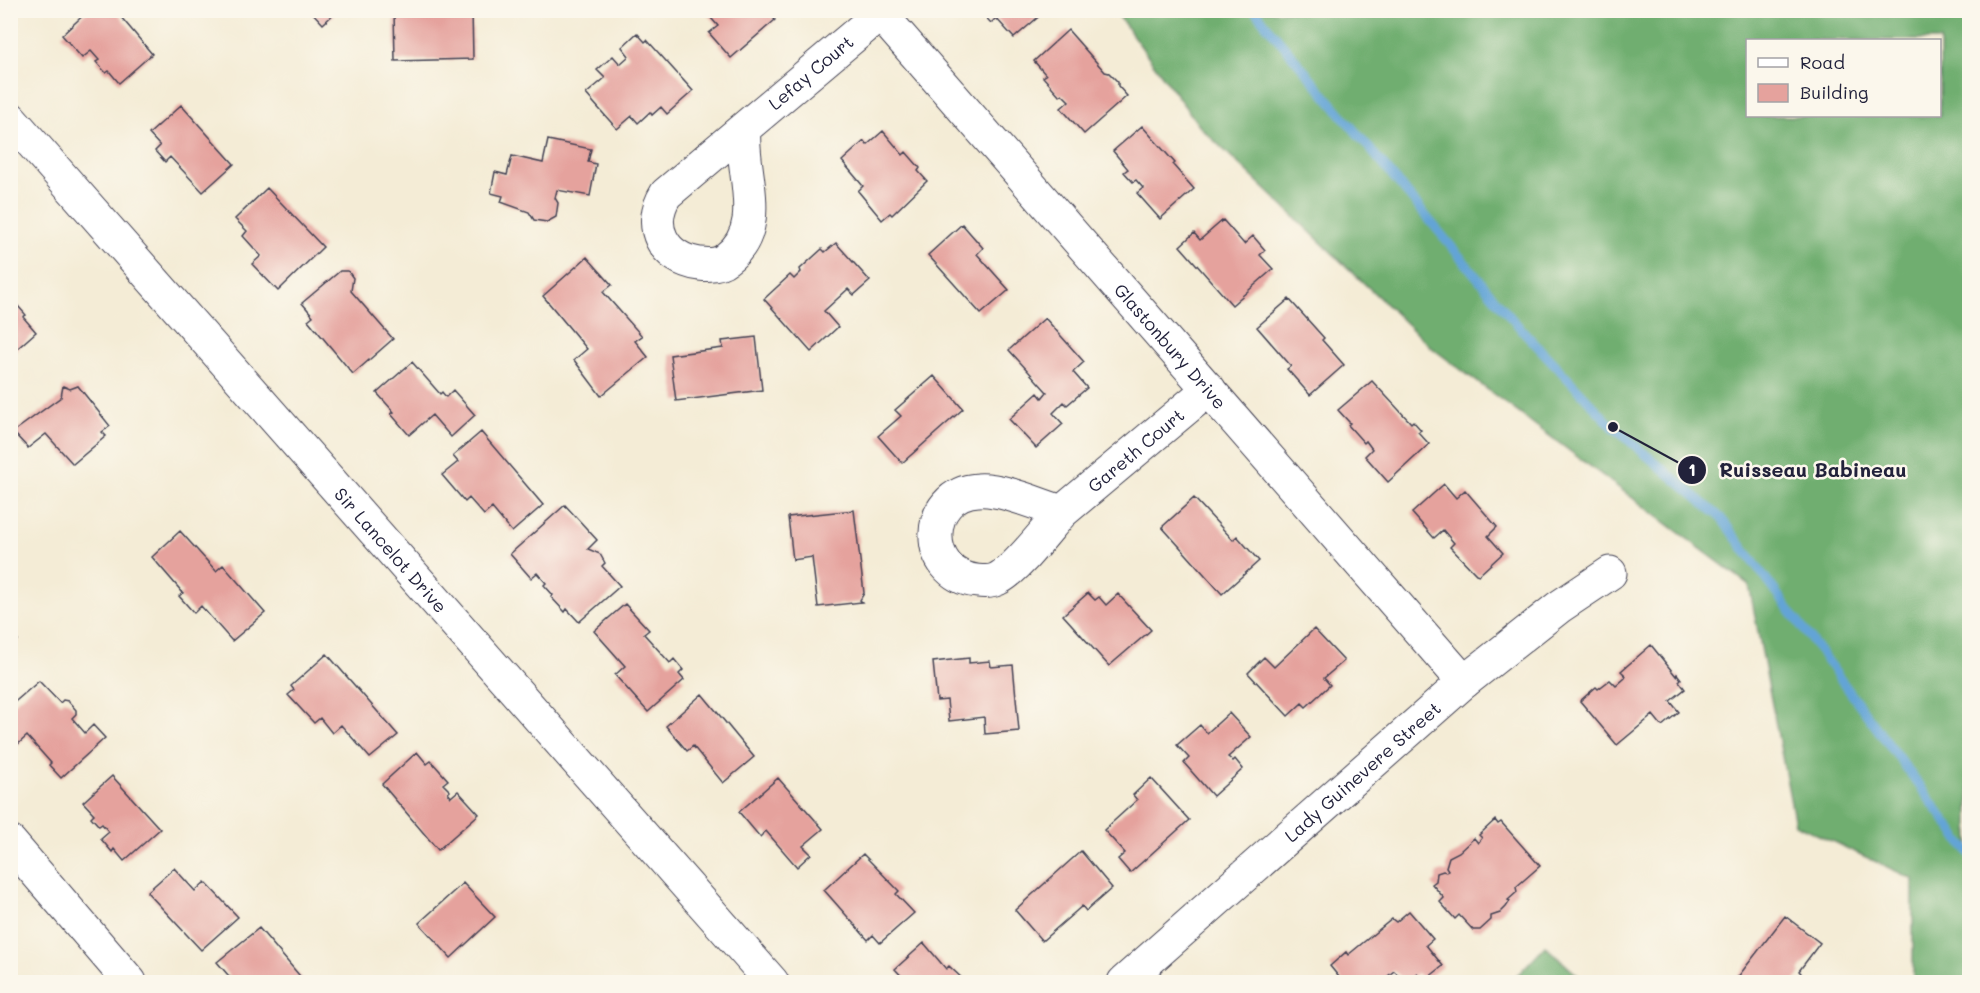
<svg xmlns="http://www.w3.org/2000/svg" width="1980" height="993" font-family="Mali,sans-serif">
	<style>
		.forest { fill: #70ae6f; stroke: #496855; stroke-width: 1.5; fill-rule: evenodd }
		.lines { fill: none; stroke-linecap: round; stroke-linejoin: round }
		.stream { stroke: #63a4d6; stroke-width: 9 }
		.building { fill: #e5a29d }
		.minor-casing { stroke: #424052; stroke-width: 35 }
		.minor { stroke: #fff; stroke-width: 33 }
		.labels { text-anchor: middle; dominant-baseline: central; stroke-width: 5; stroke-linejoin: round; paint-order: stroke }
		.street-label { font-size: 18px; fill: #22223b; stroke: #fbf7ec }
		.leader { fill: none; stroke: #22223b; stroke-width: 2 }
		.callout-dot { fill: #22223b; stroke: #fbf7ec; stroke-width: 2 }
		.mark-label { font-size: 18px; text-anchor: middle; font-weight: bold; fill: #fff }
		.callout-label { font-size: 20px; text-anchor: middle; font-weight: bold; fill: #22223b; stroke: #fbf7ec; stroke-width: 5; stroke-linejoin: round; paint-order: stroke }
	</style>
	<rect width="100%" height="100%" fill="#fbf7ec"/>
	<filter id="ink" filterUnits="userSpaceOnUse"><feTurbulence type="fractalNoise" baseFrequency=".0167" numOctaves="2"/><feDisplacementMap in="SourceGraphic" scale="12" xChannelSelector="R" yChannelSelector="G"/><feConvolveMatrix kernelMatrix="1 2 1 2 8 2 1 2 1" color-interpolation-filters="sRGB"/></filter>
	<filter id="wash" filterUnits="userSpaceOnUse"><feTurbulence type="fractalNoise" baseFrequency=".008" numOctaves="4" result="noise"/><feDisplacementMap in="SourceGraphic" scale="24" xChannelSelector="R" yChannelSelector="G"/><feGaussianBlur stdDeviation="1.35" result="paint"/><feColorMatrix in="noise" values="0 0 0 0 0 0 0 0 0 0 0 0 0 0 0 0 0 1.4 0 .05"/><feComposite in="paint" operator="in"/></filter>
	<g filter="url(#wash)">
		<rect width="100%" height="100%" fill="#f4ecd6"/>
		<path class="forest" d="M1115,11H1969V982H1913V879L1795,824L1749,585L1432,348L1200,127ZM1748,40H1940V116H1748Z
			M1545,946L1585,982H1511Z"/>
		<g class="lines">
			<path class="stream" d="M1254,10L1512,319L1613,427L1721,518L1970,854"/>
		</g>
		<g id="blocks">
			<path class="building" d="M89,10H115L152,54L119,83L109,71L106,73L96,62L99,60L91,51L82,58L62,35Z
				M310,10H338L323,24Z
				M394,10H472L473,59L395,61Z
				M704,10H767L775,20L731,58L709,33L718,26Z
				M979,10H1040L1043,13L1014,38L996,18L991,23Z
				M1068,30L1105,72L1109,73L1118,82V86L1127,96L1084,134L1061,108L1069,101L1062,94L1060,96L1043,77L1046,75L1034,61Z
				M637,33L645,42L647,40L693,91L667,114L661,107L652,115L650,112L638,123L632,116L617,129L586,94L605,78L597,70L613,56L620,64L629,56L622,47Z
				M181,105L234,164L203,192L170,157L165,162L155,151L160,146L149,134Z
				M1142,126L1175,163L1173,165L1194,189L1160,219L1137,193L1143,188L1136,180L1133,182L1124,172L1128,169L1113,151Z
				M883,131L903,155L906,152L920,168L918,171L927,181L892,215L890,213L882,220L858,191L863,186L842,161L864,141L867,145Z
				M548,140L591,149L588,162L596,164L590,196L557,190L555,198L558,203L556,217L547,222L534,220L529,212L501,202L503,196L491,193L495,172L507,175L512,156L543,163Z
				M267,188L323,247L278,291L252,264L261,256L243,236L247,231L235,219Z
				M1223,220L1244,244L1253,236L1265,250L1260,255L1273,269L1232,305L1180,246L1194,233L1200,240Z
				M962,224L983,248L977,254L1009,290L981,314L928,255Z
				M836,243L870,281L854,295L848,289L824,311L838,327L811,352L764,299L790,275L794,279L801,272L800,269L822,249L825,252Z
				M587,257L612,285L603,292L642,336L635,341L648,357L601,396L574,360L587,349L543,296Z
				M340,271H348L353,278L351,291L393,339L353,374L308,320L313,316L302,303Z
				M10,297L26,315L23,317L36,332L10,355Z
				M1289,299L1324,338L1322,340L1344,365L1310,395L1287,369L1291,366L1257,327Z
				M1045,318L1084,362L1073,372L1087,388L1067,405L1064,402L1053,413L1063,424L1036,448L1009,419L1038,393L1042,398L1047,392L1009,350Z
				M756,337L762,390L676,401L670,355L723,348L722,341Z
				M412,362L440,394L442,392L446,397L453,390L475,415L451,437L432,415L409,435L391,414L394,412L377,393Z
				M934,376L963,409L902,463L878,436L901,416L895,410Z
				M1372,381L1411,423L1413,421L1421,430L1418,432L1429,444L1388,482L1365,456L1372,449L1366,441L1364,443L1348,425L1350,423L1338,410Z
				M63,386L70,389L78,386L110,426L102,432L106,436L73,464L46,434L28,448L13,432L61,397Z
				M481,432L543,505L512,532L492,508L484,515L469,498L465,502L442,475L458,462L453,456Z
				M1444,484L1456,498L1465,490L1497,527L1488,536L1503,553L1479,575L1476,574L1450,547L1454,543L1443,530L1434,538L1412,513Z
				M1194,498L1233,540L1237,536L1259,561L1222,594L1162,527Z
				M565,505L597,540L588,549L600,554L605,563L602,566L620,586L579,622L567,609L565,612L551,597L553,595L544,585L546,583L537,573L531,578L510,554Z
				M854,510L864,593L860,600L862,602L818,607L812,557L793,560L788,517Z
				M180,531L216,571L223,565L265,613L232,641L201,606L194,613L179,596L183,593L152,557Z
				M1088,593L1095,600L1099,597L1106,605L1118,594L1151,630L1109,666L1063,615Z
				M625,604L649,630L644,634L670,663L674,659L683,670L679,674L684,680L648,712L615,675L625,666L594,631Z
				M1314,629L1344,661L1324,678L1330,685L1306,707L1302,703L1288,716L1248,673L1264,657L1274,667Z
				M10,632L18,640L10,647Z
				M1651,645L1676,676L1677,674L1681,679L1679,681L1685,689L1670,701L1679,712L1662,726L1653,715L1617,745L1580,701L1596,687L1598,689L1610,680L1616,686L1625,678L1626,676L1621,671Z
				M327,654L398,735L370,758L341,725L332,733L320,718L314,723L288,695L294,690L291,686Z
				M969,658V663L990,661L991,667L1013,665L1019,731L985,734L984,717L949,721L947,700L937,701L933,662Z
				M39,681L60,703L63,700L68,701L76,710V714L72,718L85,733L93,725L105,738L61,778L49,765L51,763L27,736L17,745L10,738V706Z
				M702,694L754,757L723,783L693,746L687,751L666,726Z
				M1229,713L1251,737L1228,757L1233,761L1235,759L1243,769L1213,796L1184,763L1189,758L1177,745L1200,725L1207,733Z
				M417,752L427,764L431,761L448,780L443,784L450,791L448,793L451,797L458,791L479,814L438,850L382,784Z
				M112,776L160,829L124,861L114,849L112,852L101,839L109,832L102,824L99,826L91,817L94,814L83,802Z
				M778,778L823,829L803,846L811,854L797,867L766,831L760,837L739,812Z
				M1151,778L1189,820L1130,873L1118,859L1125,853L1104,830L1137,800L1133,795Z
				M1495,820L1498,824L1501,822L1540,866L1516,887L1517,892L1508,900L1510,901L1506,907L1500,913L1491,916V920L1480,930H1473L1459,915L1455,919L1440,902L1444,898L1432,884L1436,881L1437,873L1443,871L1446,872L1448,870L1446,867L1449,857L1459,852L1474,838L1478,843L1482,838L1479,835Z
				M1081,851L1112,888L1086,911L1082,906L1042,941L1015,910Z
				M863,854L899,891L896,894L914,913L880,943L873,935L868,940L824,890Z
				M174,868L195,891L205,882L238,917L201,950L147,892Z
				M463,883L495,917L451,958L419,923Z
				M1409,911L1433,939L1426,945L1443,966L1424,981L1417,973L1410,979H1403L1394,971L1381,982H1343L1330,966L1346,952L1348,955L1392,919L1396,922Z
				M1785,916L1820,943L1799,971L1801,973L1794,982H1734Z
				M259,928L305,982H234L217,962Z
				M924,943L946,969L949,966L966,982H907L895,969Z"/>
		</g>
	</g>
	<g filter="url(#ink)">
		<use href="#blocks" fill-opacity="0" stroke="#424052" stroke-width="1.5"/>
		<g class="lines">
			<g class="minor-casing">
				<g id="minor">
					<path id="s1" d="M877,10L1464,682"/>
					<path id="s2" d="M10,118L772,982"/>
					<path id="s3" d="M744,130C740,172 769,228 726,259C719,265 709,265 700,264C663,259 646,226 666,194L880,14"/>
					<path id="s4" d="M1062,512C1047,529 1018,568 999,578C993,582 985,582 977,581C921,575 923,493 978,490C1001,488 1039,505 1062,512L1209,389"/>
					<path d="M10,842L130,982"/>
					<path id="s5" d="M1124,982L1464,682L1559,607L1610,573"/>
				</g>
			</g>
			<use href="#minor" class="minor"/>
		</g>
	</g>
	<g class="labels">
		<g class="street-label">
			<text stroke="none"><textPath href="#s3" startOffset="448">Lefay Court</textPath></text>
			<text stroke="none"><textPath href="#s1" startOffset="446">Glastonbury Drive</textPath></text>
			<text stroke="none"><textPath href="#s4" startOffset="434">Gareth Court</textPath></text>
			<text stroke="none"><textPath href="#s2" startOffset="576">Sir Lancelot Drive</textPath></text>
			<text stroke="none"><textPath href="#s5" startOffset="318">Lady Guinevere Street</textPath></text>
		</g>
	</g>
	<path class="leader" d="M1613 427L1692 470"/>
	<g class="callout-dot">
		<circle cx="1613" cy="427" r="6"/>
		<circle cx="1692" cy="470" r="15"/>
	</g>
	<g class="mark-label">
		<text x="1692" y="476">1</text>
	</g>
	<g class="callout-label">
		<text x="1813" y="477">Ruisseau Babineau</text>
	</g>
	<rect width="1980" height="993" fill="none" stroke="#fbf7ec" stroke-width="36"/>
	<rect x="1746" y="39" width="195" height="78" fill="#fbf7ec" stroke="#a4a2a5" stroke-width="1.5"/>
	<rect x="1758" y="58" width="30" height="9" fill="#ffffff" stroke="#a4a2a5" stroke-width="1.5"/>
	<text x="1800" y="69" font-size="18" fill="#22223b">Road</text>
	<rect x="1758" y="84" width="30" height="18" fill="#e5a29d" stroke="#a4a2a5" stroke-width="1.5"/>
	<text x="1800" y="99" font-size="18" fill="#22223b">Building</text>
</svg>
